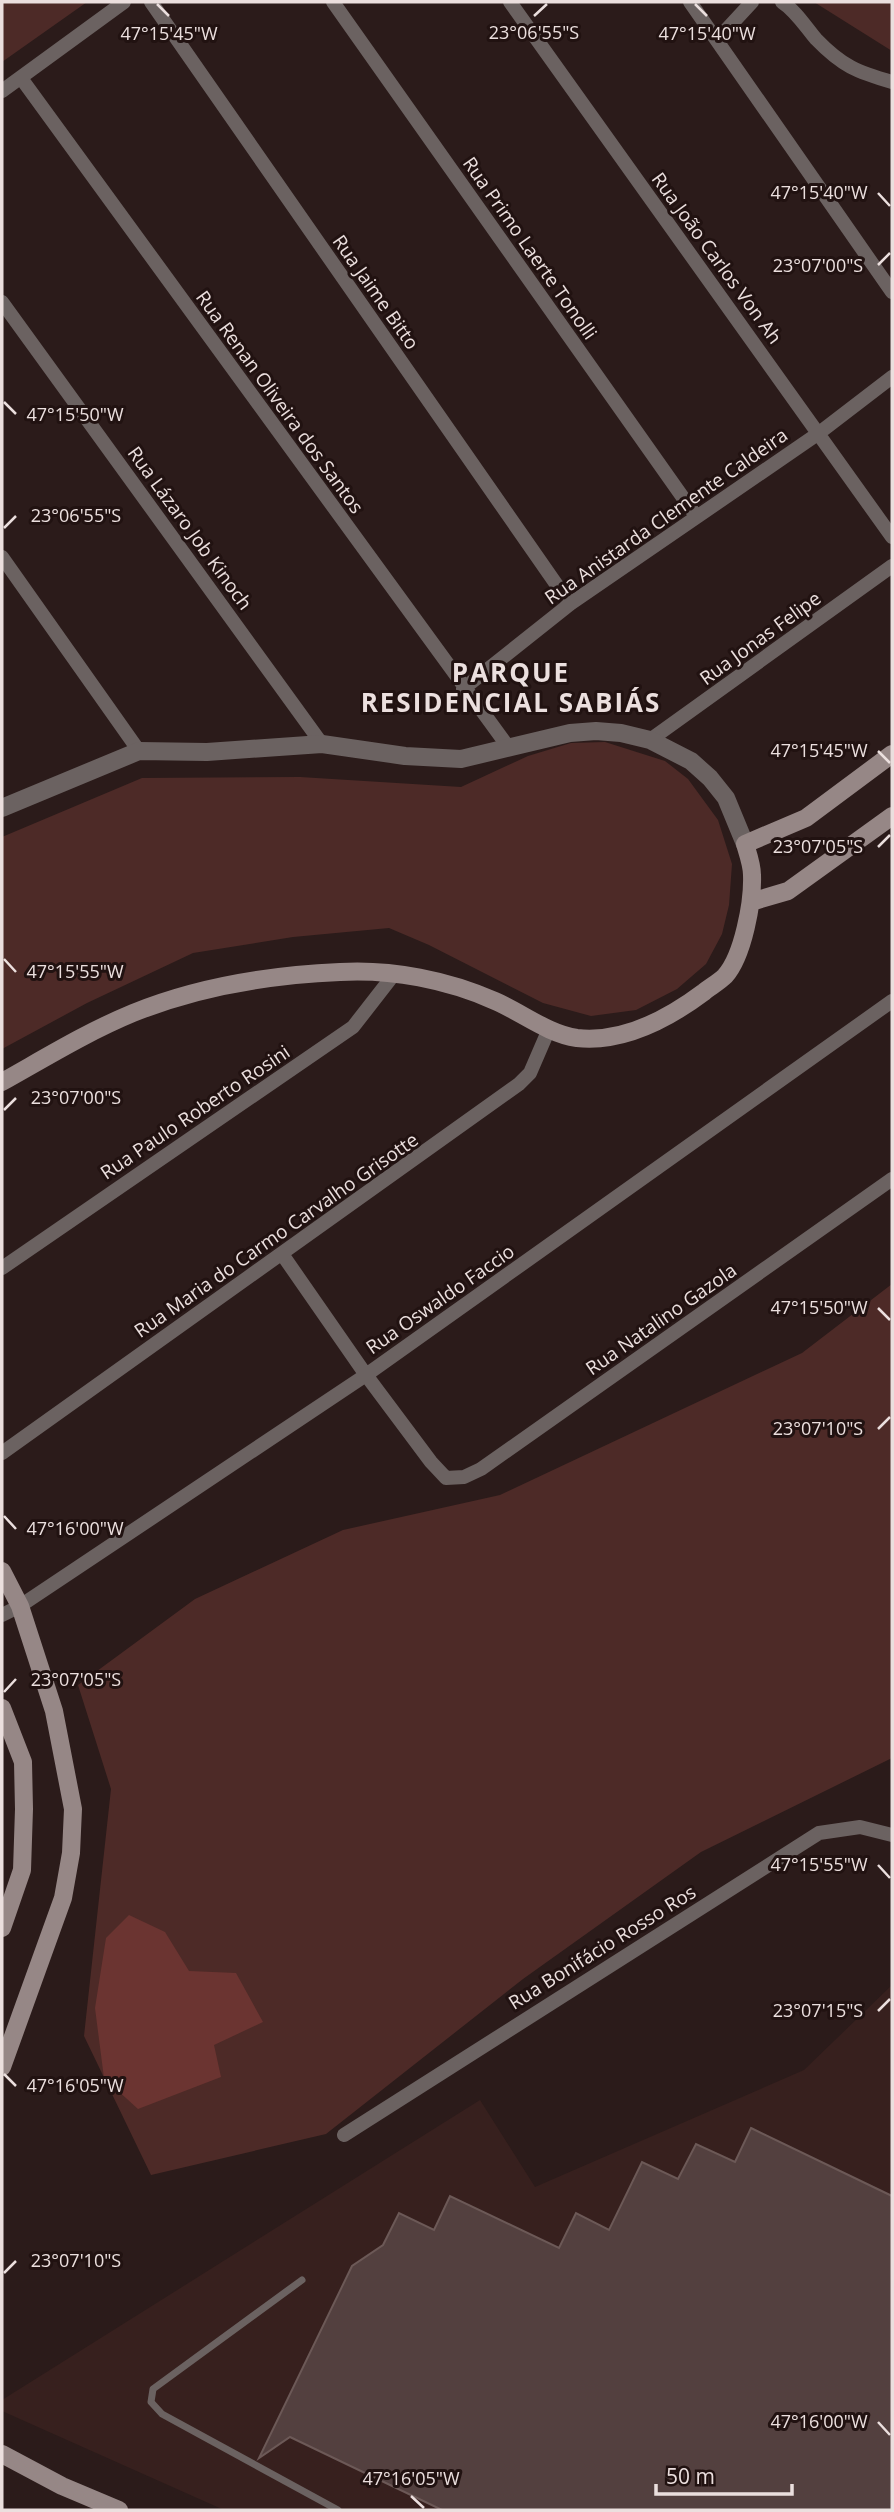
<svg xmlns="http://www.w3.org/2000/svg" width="894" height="2512" font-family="'Open Sans',sans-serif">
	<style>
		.built { fill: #37201e }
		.green { fill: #4d2a27 }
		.water { fill: #6b3431 }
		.building { fill: #53403f; stroke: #6c5957; stroke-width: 2 }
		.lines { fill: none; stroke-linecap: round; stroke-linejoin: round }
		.service { stroke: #6b6261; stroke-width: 7 }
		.minor { stroke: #6b6261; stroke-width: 14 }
		.tertiary { stroke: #6b6261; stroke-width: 18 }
		.secondary { stroke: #968786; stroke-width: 18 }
		.ticks { fill: none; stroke: #ebdfde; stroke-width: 2.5 }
		.labels { text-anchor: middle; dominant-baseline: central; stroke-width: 6; stroke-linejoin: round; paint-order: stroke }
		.street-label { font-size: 19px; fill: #ebdfde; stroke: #211211 }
		.district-label { font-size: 26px; font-weight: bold; letter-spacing: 2px; fill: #ebdfde; stroke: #211211 }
		.ticks-label { font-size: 18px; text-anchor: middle; fill: #ebdfde; stroke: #211211; stroke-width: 6; stroke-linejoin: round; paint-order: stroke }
	</style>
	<rect width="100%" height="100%" fill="#2b1b1a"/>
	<path class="built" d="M892,1985V2510H224L2,2411V2400L480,2100L535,2187L804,2070Z"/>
	<path class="green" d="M2,2H87L2,62Z
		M814,2H892V51Z
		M605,742L665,761L688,779L718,820L732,864L729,905L722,934L706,964L677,989L636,1010L591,1016L543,1003L429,945L389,928L293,937L193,953L87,1003L2,1049V837L142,778L300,777L461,787L528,756L571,743Z
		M892,1284V1758L701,1852L523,1979L326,2134L151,2175L84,2036L111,1789L78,1685L195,1599L343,1530L500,1495L802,1353Z"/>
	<path class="water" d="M129,1915L165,1932L189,1971L236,1973L263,2022L214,2045L221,2077L138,2109L104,2078L95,2008L106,1938Z"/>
	<path class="building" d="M751,2128L892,2196V2510H442L290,2437L259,2458L352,2266L383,2245L399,2213L434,2230L450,2196L559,2248L576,2213L609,2230L642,2162L678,2179L696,2144L735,2162Z"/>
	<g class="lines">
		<path class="service" d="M302,2280L153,2389L151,2402L162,2414L338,2510"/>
		<path class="minor" d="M151,2L570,604
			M333,2L696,516
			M510,2L892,537
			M690,2L892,292
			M782,2C796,11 805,26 816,39C842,66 857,72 892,82
			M719,43L727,29L752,2
			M21,78L509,748
			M2,91L124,2
			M2,302L322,744
			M2,557L139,751
			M463,689L570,604L819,433L892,377
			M650,740L892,566
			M282,1254L366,1375L431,1462L446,1478L464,1477L481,1469L892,1179
			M2,1268L353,1027L395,973
			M2,1453L519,1084L530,1073L549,1029
			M2,1615L20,1606L366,1375L892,1001
			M344,2135L819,1833L860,1827L892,1835"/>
		<path class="tertiary" d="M2,808L139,751L207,752L322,744L405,756L461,759L570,733L596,731L621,733L650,740L691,761L710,778L726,798L745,844"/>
		<path class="secondary" d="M751,902L788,891L892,816
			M2,1082C45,1058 87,1032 133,1013C197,987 271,975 340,972C392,969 448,980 495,1001C521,1012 548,1034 577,1038C623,1043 668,1019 704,992C710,987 719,982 725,976C743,956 753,902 752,875C752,865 748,854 745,844L806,818L892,754
			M2,1571L20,1606L54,1711L73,1809L71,1853L63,1898L2,2067
			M2,1708L23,1762L24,1809L22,1870L2,1928
			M2,2454L62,2486L119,2510"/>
	</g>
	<path class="ticks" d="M157,4L169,16M695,4L707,16M534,16L547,4M878,193L890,206M878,265L890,253M4,402L16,414M4,528L16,516M878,751L890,763M878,847L890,835M4,959L16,972M4,1110L16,1098M878,1308L890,1320M878,1429L890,1417M4,1516L16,1529M4,1692L16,1679M878,1865L890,1878M878,2011L890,1999M4,2074L16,2086M4,2273L16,2261M878,2422L890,2435M411,2496L424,2508"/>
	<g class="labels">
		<g class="street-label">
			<text transform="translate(530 248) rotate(55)">Rua Primo Laerte Tonolli</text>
			<text transform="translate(717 258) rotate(54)">Rua João Carlos Von Ah</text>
			<text transform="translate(376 292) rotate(55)">Rua Jaime Bitto</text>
			<text transform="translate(280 402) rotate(54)">Rua Renan Oliveira dos Santos</text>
			<text transform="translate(666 516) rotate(-35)">Rua Anistarda Clemente Caldeira</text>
			<text transform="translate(190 528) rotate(54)">Rua Lázaro Job Kinoch</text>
			<text transform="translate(760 638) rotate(-36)">Rua Jonas Felipe</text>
			<text transform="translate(195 1112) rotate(-34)">Rua Paulo Roberto Rosini</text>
			<text transform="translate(276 1235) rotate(-35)">Rua Maria do Carmo Carvalho Grisotte</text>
			<text transform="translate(440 1299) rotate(-35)">Rua Oswaldo Faccio</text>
			<text transform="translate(661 1319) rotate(-35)">Rua Natalino Gazola</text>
			<text transform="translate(602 1947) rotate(-32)">Rua Bonifácio Rosso Ros</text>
		</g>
		<g class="district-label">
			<text x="511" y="672">PARQUE<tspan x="511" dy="30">RESIDENCIAL SABIÁS</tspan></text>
		</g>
	</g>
	<g class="ticks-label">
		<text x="534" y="39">23°06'55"S</text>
		<text x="169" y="40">47°15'45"W</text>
		<text x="707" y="40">47°15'40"W</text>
		<text x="819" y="199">47°15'40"W</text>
		<text x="818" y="272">23°07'00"S</text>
		<text x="75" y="421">47°15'50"W</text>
		<text x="76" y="522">23°06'55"S</text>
		<text x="819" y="757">47°15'45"W</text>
		<text x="818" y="853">23°07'05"S</text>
		<text x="75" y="978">47°15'55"W</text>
		<text x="76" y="1104">23°07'00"S</text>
		<text x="819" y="1314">47°15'50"W</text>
		<text x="818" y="1435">23°07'10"S</text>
		<text x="75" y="1535">47°16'00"W</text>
		<text x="76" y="1686">23°07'05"S</text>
		<text x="819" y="1871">47°15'55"W</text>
		<text x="818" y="2017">23°07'15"S</text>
		<text x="75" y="2092">47°16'05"W</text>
		<text x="76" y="2267">23°07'10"S</text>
		<text x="819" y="2428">47°16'00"W</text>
		<text x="411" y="2485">47°16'05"W</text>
	</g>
	<rect width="894" height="2512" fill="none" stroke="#ebdfde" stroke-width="7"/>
	<path d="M656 2484v10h136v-10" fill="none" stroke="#ebdfde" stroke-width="3.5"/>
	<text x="666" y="2484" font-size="21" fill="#ebdfde" stroke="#211211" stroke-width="5" paint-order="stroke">50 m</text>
</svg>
